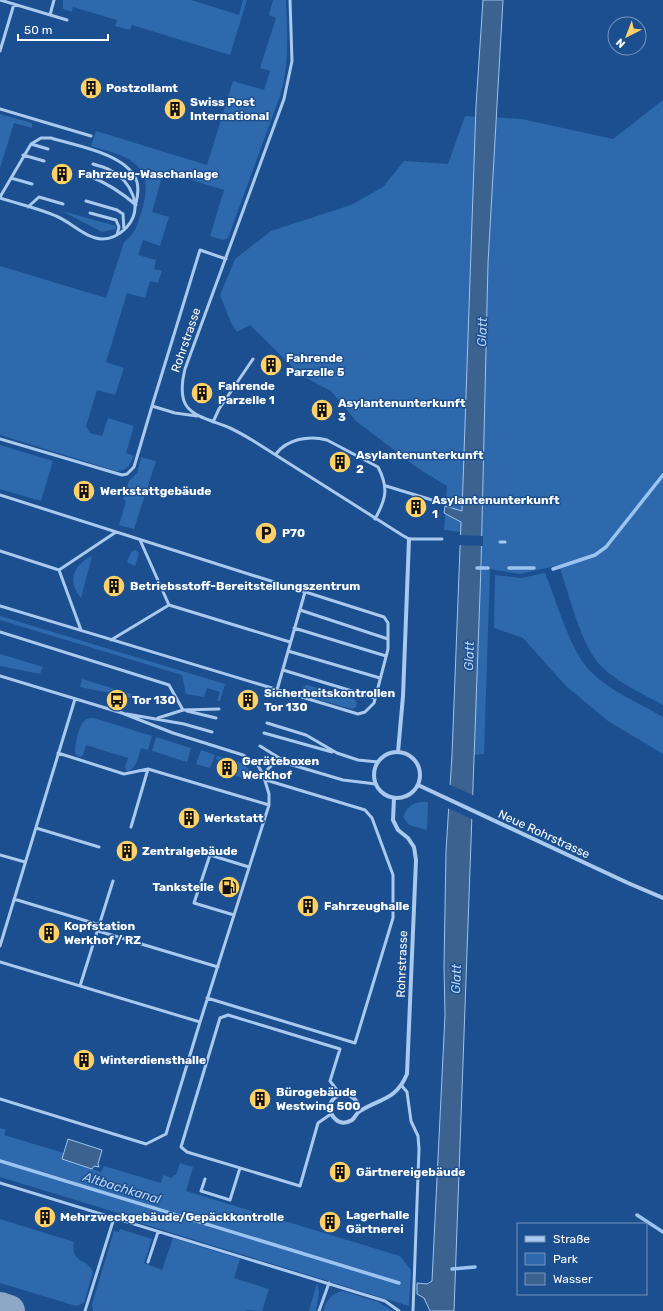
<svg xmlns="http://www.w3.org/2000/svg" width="663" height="1311" font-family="Rubik,sans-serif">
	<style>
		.green { fill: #2e69ad }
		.water { fill: #3c6290; stroke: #9cc4f0 }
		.pier { fill: #1b4f8f }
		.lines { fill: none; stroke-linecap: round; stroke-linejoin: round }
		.stream { stroke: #9cc4f0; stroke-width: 3.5 }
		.taxiway { stroke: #8da7c7; stroke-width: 32 }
		.service { stroke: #a9c9ee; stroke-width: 3 }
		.minor { stroke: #a9c9ee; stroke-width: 4 }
		.labels { text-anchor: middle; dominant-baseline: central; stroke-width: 3; stroke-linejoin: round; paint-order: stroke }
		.poi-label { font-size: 12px; font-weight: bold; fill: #fff; stroke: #1b4f8f; text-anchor: start }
		.street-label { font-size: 12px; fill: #fff; stroke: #1b4f8f }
		.water-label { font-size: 13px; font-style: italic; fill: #b5d3f5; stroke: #1b4f8f }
	</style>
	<rect width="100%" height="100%" fill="#1b4f8f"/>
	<path class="green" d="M63,0H191L239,15L243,0H247L230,55L132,25L130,30L115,26L117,20L73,7L72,12L63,9Z
		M273,0H286C287,33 290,64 280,96L228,238L223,240L210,236L224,190L169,173L162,177L152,212L169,217L160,246L143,240L138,255L156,260L154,269L162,271L158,283L150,281L145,298L127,293L106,362L124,368L115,395L97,390L86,426L90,433L102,436L108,418L134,426L126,453L134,456C130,464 127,472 116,471L0,435V266L106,298L124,242C135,234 138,223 142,210C156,163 129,157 91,146L96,131L207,165L233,81L264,90L270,71L260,68L276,18L269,15Z
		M663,100V705C645,695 617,682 602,667C581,647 569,594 559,565L520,574L490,569L484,754L474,755L477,637L482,564L478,534L444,530L447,486L419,469L356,421L331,391L302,376L250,325L237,332L231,323L220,295L235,259L271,231L351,205L383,187L404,161L448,164L465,116L522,119L613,139Z
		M0,114L32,123V128L14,123L0,168Z
		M62,211L116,226V229L102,232Z
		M0,445L53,461L41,501L0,489Z
		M141,457L156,461L134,529L119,525L126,501L123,499L129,481L137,473Z
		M135,550L139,553L135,566L127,562L131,552Z
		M92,556L81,598C67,581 73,565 92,556Z
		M545,573C557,602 569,648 590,671C610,691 639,703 663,717V754L608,721L566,686L523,638L494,628L495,575L521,578Z
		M0,616L225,684L220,701H217L220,692L207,688L204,697L186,694L182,675L0,620Z
		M0,654L43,667L40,674L0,666Z
		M82,679L151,700C134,700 121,696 105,692C96,690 88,689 80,687Z
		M307,685L354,699L357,703L356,707L352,709L303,695L302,691L303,687Z
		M94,718L152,736L148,750L141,748C138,757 137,769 127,771L125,767L128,758L86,745L83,755L80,757L76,755C73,750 79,725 84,721C87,718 90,718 94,718Z
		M156,737L191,748L187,762L152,751Z
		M201,750L215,755L210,768L196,764Z
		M217,756C231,760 253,762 252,781L233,775L236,765L216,759Z
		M420,802H428L427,830L409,825L403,817C407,808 410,804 420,802Z
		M0,1128L6,1130L4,1135L64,1153L62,1159L101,1172L104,1166L161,1183L163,1175L172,1178L174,1175H176L180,1163L193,1167L186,1191L400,1256L411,1270L409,1306L143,1224L128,1216L0,1177Z
		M0,1219L74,1242C70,1264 88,1258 93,1272L84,1303L76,1306L0,1283Z
		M120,1229L152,1239L144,1263L162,1270L173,1238L240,1259L234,1278L269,1289L262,1311L246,1310L245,1311H93L92,1304L114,1231L119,1232Z
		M317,1283L319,1293L316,1311H309Z
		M343,1291L378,1302L393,1311H323C326,1300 332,1293 343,1291Z"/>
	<path class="water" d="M483,0H503L488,263L481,566L454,1311H430L424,1298L417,1294V1283L427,1284L432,1281L445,1015L444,966L446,851L452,755L461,522L444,513L445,506L462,511L476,106Z
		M68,1139L102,1150L98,1164L99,1167L94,1166L92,1169L62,1159Z"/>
	<path class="pier" d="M459,535L483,536V546L459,545Z
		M448,784L475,796L474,820L447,808Z"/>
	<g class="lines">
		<path class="stream" d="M477,568H488
			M509,568H534
			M553,569L595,555L606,547L663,475
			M0,1161L399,1283
			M637,1215L663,1232
			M452,1269L475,1267"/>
		<path class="taxiway" d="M0,1308L9,1311"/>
		<path class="service" d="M0,0L67,20
			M290,0L292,61L284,99L185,369C174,414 195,414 230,428C237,431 245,436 252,440L402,535L409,539H442
			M50,15L54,0
			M0,51L14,4
			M0,109L91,136
			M31,144L48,149
			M23,155L44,161
			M89,176C107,183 121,192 136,205
			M11,178L32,184
			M0,197L31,144L41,138H51C76,146 124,153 136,179C139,186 138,195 136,203
			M0,198C18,204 38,208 56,216C71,222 85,238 102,239C112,239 119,235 126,228C145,208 131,181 110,170C105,167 98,166 93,164
			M86,201L117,210L123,214L124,230
			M28,207L39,197L63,204
			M90,213L116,220L119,227L117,235
			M152,406L200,250L226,259
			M213,422L219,409L253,359
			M0,439L122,475L127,474L134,467L152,406L175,413L197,416
			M276,454C287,439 309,435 327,440L378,467C389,488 386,499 375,519
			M386,486L432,500
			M0,495L384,617L388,623V649L374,703L365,712L358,714L0,606
			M140,540L169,605L290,642
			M500,542H505
			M0,551L59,570
			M300,610L388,639
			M294,628L386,656
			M81,630L59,570L116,532
			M0,632L169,685L183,710
			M111,640L169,605
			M288,651L380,678
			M283,670L375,698
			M0,676L122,713L173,733L243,755L257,764L263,774L269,794V805L200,1022L0,962
			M277,690L305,592
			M187,711L216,718
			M127,714L184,724L212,732
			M158,718L183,710L219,709
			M267,723L306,735L337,753L358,760L378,762
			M264,733L332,752
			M260,746L289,764L343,780L376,784
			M58,753L124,774L148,769L269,805
			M263,774L273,764H287
			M131,827L148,769
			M36,828L99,847
			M0,855L25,862
			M14,899L100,925
			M234,915L194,903L210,855L249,867
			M98,931L218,967
			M0,946L75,699
			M80,986L113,881
			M207,998L355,1043L393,918V875L372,818L365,810L266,780
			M402,1086L407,1092L411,1121L418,1136L419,1149L413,1311
			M0,1099L146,1144L166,1134L200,1022
			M331,1114L318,1123L300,1186L187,1152L181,1147L220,1018L228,1015L340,1049L330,1081L340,1094
			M205,1179L201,1191L230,1200L240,1168
			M0,1183L385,1301L399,1311
			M148,1262L158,1232
			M85,1311L114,1218
			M319,1311L329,1283"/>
		<path class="minor" d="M374 775a23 23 0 1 1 46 0a23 23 0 1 1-46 0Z
			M398,752L403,696L409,539
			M418,785L628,883L663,898
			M358,1112L357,1102C349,1091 336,1092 330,1104C329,1116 339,1128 352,1120C355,1118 356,1113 360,1111C381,1098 396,1100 407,1074L416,860L414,847L408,838L398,830L393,820L394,798"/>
	</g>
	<defs>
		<g id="building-disc" transform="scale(1.15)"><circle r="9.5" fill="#ffd166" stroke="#1b4f8f"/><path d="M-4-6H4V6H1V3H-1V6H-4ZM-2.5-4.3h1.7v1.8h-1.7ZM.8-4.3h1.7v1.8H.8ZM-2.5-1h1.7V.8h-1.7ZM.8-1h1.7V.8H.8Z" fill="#111"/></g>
		<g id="parking-disc" transform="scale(1.15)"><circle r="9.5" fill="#ffd166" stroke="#1b4f8f"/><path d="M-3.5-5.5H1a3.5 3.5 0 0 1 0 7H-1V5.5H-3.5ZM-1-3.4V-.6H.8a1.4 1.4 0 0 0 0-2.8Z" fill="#111"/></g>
		<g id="bus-disc" transform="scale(1.15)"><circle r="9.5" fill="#ffd166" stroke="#1b4f8f"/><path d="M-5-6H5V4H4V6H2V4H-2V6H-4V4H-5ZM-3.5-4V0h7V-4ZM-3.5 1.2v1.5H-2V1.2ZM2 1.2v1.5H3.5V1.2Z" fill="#111"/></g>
		<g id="fuel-disc" transform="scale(1.15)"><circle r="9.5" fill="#ffd166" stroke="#1b4f8f"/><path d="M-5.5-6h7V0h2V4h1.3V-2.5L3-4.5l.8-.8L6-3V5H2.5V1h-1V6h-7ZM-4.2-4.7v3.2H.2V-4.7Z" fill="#111"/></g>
	</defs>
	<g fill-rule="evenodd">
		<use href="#building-disc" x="91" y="88"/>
		<use href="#building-disc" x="175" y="109"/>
		<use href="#building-disc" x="62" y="174"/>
		<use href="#building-disc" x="271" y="365"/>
		<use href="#building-disc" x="202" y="393"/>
		<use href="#building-disc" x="322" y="410"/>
		<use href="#building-disc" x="340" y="462"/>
		<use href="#building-disc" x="84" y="491"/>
		<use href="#building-disc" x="416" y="507"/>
		<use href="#parking-disc" x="266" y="533"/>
		<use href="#building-disc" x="114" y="586"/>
		<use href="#bus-disc" x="117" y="700"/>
		<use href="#building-disc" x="248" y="700"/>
		<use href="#building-disc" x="227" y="768"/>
		<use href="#building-disc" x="189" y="818"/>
		<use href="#building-disc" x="127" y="851"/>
		<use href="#fuel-disc" x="229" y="887"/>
		<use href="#building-disc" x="308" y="906"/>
		<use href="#building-disc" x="49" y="933"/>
		<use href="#building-disc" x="84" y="1060"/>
		<use href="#building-disc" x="260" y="1099"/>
		<use href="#building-disc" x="340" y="1172"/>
		<use href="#building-disc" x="45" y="1217"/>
		<use href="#building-disc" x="330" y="1222"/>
	</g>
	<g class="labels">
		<g class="poi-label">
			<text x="106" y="88">Postzollamt</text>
			<text x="190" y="102">Swiss Post<tspan x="190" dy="14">International</tspan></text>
			<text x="78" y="174">Fahrzeug-Waschanlage</text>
			<text x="286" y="358">Fahrende<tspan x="286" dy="14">Parzelle 5</tspan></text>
			<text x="218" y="386">Fahrende<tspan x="218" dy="14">Parzelle 1</tspan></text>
			<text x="338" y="403">Asylantenunterkunft<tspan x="338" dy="14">3</tspan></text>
			<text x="356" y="455">Asylantenunterkunft<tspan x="356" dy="14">2</tspan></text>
			<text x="100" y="491">Werkstattgebäude</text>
			<text x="432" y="500">Asylantenunterkunft<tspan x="432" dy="14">1</tspan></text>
			<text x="282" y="533">P70</text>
			<text x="130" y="586">Betriebsstoff-Bereitstellungszentrum</text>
			<text x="264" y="693">Sicherheitskontrollen<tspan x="264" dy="14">Tor 130</tspan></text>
			<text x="132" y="700">Tor 130</text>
			<text x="242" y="761">Geräteboxen<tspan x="242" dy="14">Werkhof</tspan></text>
			<text x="204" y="818">Werkstatt</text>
			<text x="142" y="851">Zentralgebäude</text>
			<text x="214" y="887" text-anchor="end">Tankstelle</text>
			<text x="324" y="906">Fahrzeughalle</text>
			<text x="64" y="926">Kopfstation<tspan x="64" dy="14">Werkhof / RZ</tspan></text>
			<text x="100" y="1060">Winterdiensthalle</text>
			<text x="276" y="1092">Bürogebäude<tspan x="276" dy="14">Westwing 500</tspan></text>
			<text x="356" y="1172">Gärtnereigebäude</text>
			<text x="346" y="1215">Lagerhalle<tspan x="346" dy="14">Gärtnerei</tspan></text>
			<text x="60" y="1217">Mehrzweckgebäude/Gepäckkontrolle</text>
		</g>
		<g class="street-label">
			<text transform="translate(186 340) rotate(-71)">Rohrstrasse</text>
			<text transform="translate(544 834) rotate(25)">Neue Rohrstrasse</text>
			<text transform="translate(402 964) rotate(-88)">Rohrstrasse</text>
		</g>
		<g class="water-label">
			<text transform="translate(482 332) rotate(-88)">Glatt</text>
			<text transform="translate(469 656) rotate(-88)">Glatt</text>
			<text transform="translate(456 979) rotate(-88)">Glatt</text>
			<text transform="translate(122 1188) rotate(17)">Altbachkanal</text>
		</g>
	</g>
	<rect x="517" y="1223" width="130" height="72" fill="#1b4f8f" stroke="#7695bc"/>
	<rect x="525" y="1236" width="20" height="6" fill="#a9c9ee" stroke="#7695bc"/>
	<text x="553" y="1243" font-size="12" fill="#ffffff">Straße</text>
	<rect x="525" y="1253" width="20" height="12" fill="#2e69ad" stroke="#7695bc"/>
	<text x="553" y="1263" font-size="12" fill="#ffffff">Park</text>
	<rect x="525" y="1273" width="20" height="12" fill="#3c6290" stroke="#7695bc"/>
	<text x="553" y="1283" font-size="12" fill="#ffffff">Wasser</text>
	<g transform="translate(627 36) rotate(222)"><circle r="19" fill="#1b4f8f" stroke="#7695bc"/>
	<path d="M0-3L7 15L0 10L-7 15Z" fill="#ffd166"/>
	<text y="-6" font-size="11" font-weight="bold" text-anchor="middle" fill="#ffffff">N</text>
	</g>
	<path d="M18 34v6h90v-6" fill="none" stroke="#ffffff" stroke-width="2"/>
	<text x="24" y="34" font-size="12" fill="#ffffff" stroke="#1b4f8f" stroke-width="3" paint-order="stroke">50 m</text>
</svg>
